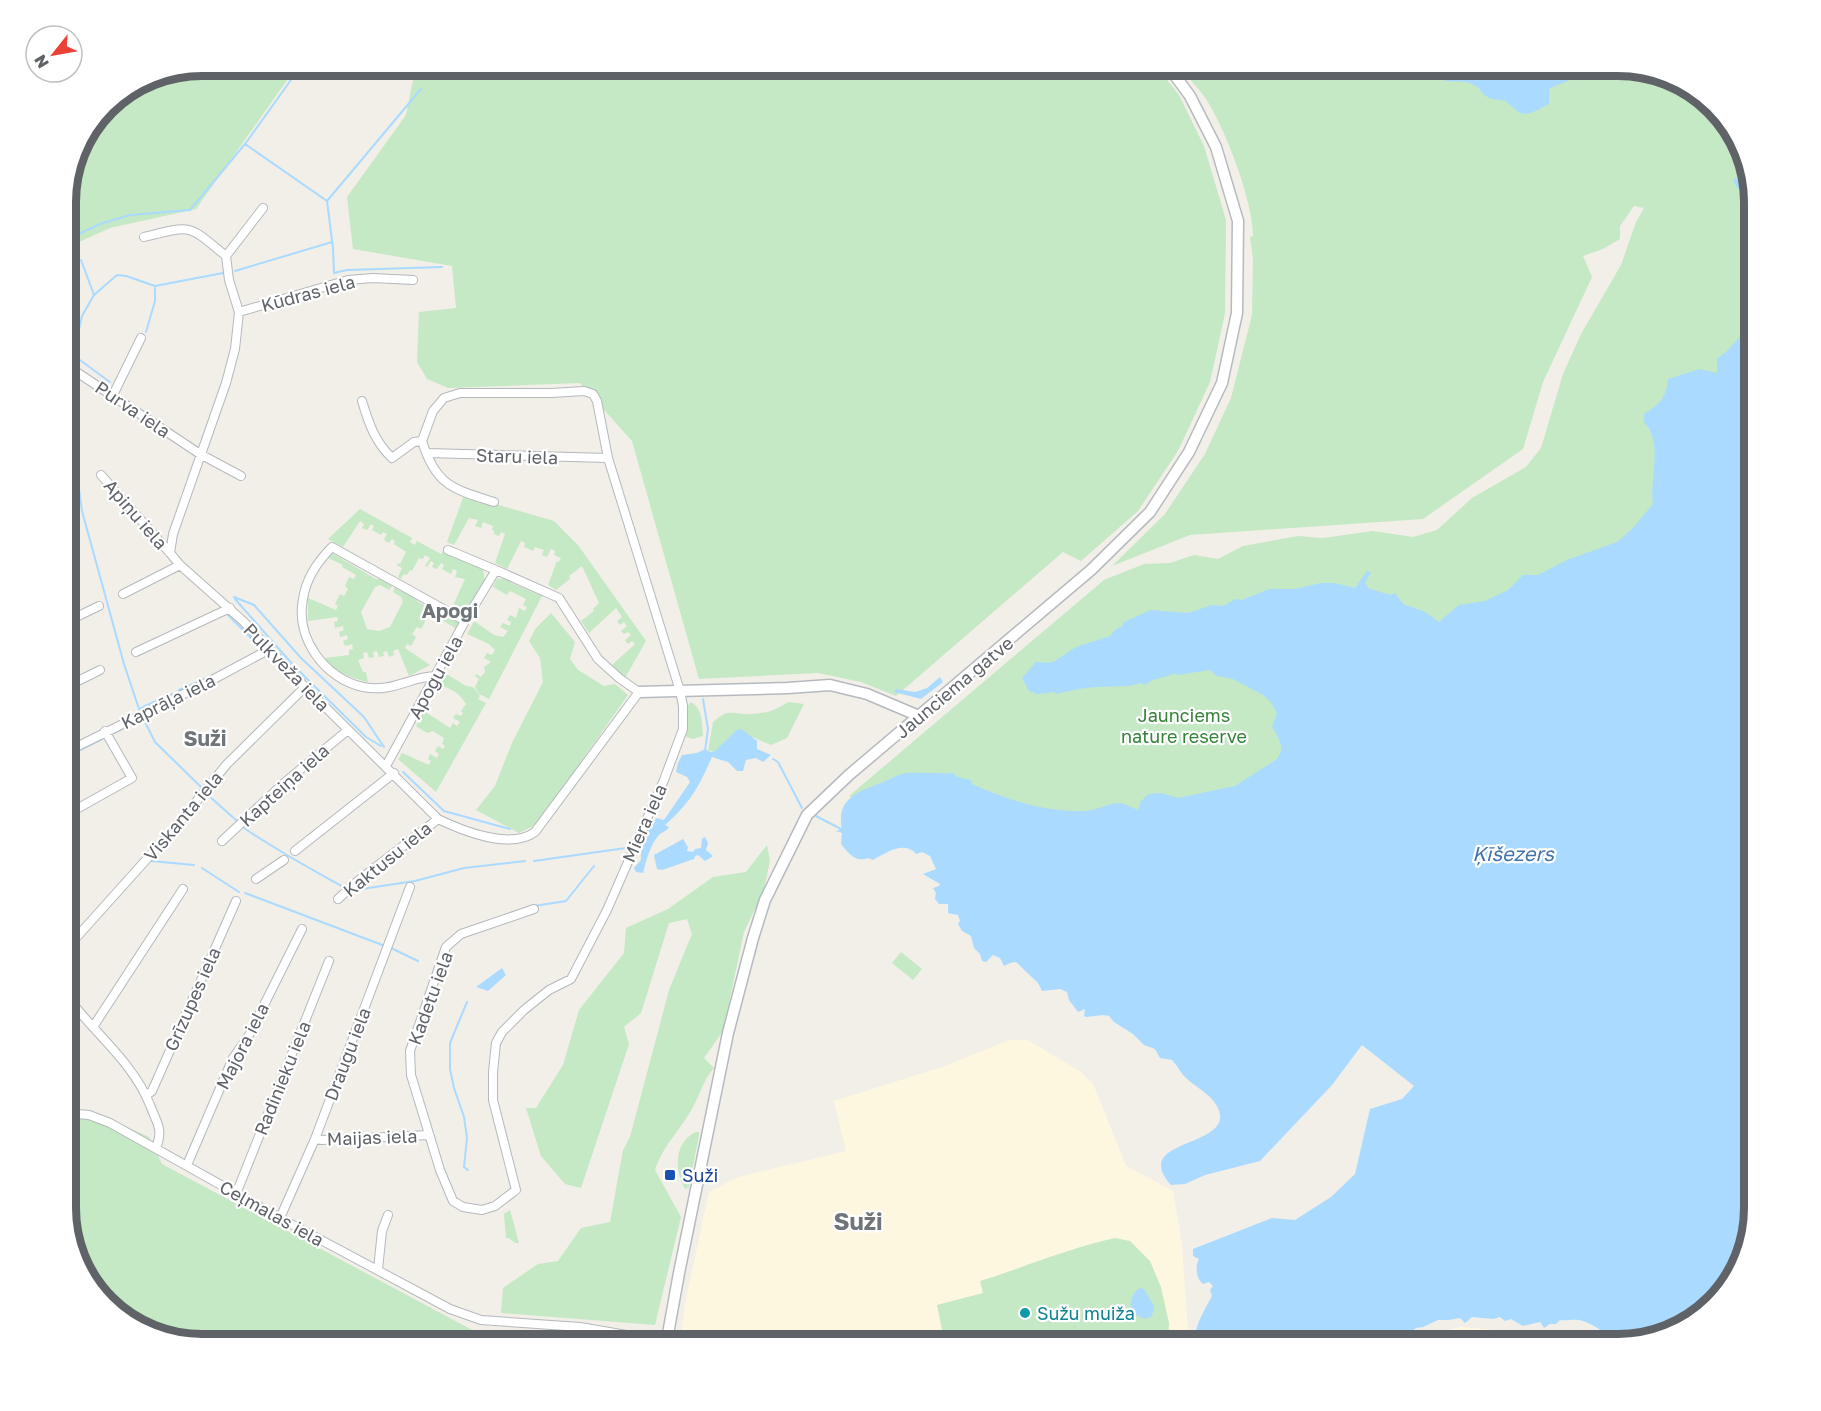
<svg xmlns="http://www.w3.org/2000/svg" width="1821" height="1411" font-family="'Golos Text',sans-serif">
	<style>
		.commercial { fill: #fef7e0 }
		.green { fill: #c5e8c5 }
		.water { fill: #aadaff }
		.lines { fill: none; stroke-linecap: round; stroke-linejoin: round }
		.stream { stroke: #aadaff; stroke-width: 2 }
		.street-casing { stroke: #b5b8bc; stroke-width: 10 }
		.secondary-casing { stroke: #b6babf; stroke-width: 13 }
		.street { stroke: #fff; stroke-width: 8 }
		.secondary { stroke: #fff; stroke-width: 10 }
		.transit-dot { fill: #1a4fb4; stroke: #fff; stroke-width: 2 }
		.culture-dot { fill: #0f9aa8; stroke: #fff; stroke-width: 2 }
		.labels { text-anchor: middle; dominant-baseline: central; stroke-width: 4.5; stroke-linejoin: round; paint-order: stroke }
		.street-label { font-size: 18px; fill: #5f6368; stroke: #fff }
		.park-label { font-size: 18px; fill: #348238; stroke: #fff }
		.transit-label { font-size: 18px; fill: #164399; stroke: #fff; text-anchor: start }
		.culture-label { font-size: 18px; fill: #0d838f; stroke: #fff; text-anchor: start }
		.neighbourhood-label { font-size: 20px; font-weight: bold; fill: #70757a; stroke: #fff }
		.water-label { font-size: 20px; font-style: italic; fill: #4174aa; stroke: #fff }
		.quarter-label { font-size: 21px; font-weight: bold; fill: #70757a; stroke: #fff }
		.district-label { font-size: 24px; font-weight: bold; fill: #70757a; stroke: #fff }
		.rim { fill: none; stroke: #5f6368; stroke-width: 8 }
	</style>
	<rect width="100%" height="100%" fill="#f1efe8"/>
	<path class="commercial" d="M1009,1040H1028L1081,1072L1093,1084L1126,1166L1173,1191L1182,1245L1188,1332L1185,1345H680L685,1304L709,1192L738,1177L846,1151L834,1101L942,1067Z
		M1460,1327L1517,1332L1568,1345H1401L1405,1341Z"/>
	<path class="green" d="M202,66H297L196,209L110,228L66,248V193L80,142L112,100L150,76Z
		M411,66H1156L1179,95L1204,146L1226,220L1225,313L1210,382L1178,451L1138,511L1081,561L1063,552L896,696L861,682L818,673L699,679L632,441L580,383L448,388L427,379L417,362L419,312L456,308L452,266L353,249L347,197L406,115L415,70Z
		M1179,66H1194L1203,76L1201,69L1203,66H1619L1702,94L1741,142L1755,202V435L1320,836L876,815L849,796L1104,580L1144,564L1170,563L1194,555L1218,559L1243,546L1298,536L1323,538L1373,531L1413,537L1437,530L1472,498L1526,467L1541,448L1563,374L1581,334L1621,265L1636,222L1644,208L1634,206L1620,226V239L1603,249L1583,256L1592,277L1543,382L1523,449L1423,519L1190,535L1112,566L1165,514L1205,454L1231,398L1252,315L1253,259L1250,237L1253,236C1253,201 1225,128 1206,99C1198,87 1187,77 1179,66Z
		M464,495L554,521L578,545L646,641L625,678L612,665L635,644L632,641L628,644L625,640L631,635L628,632L624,634L621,631L627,626L624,622L620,625L617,621L622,617L616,608L589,633L581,621L594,611L593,609L599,603L582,566L569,576L570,579L556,590L548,585L557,561L559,562L561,558L554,555L555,551L551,549L547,557L542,555L544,550L535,547L533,551L524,547L525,543L521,541L507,569L495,563L505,534L501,532L499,536L494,534V531L492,530L493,526L483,522L481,528L475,526L478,520L469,518L454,545L447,542Z
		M360,509L412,538L410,542L415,545L417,541L441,554L443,551C455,561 471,561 483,569L485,581L468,610L460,612L452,608L465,579L455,577L457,571L453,569L451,574L442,569L444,565L441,563L437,569L432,567L434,563L431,561L427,567L425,566L430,558L425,555L423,559L419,558L412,571L410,570L407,575L404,574L401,579L398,577L402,568L397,565L398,563L400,564L406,552L394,544L395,541L392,539L389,543L384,540L387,534L383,532L381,535L372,530L374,526L371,524L367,530L362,528L364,524L360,521L343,547L328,539Z
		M332,553L376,579H382L393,585L389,590L380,585L375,587L361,612L367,629L379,631L390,627L403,602L401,597L393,592L395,587L415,598L418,602L457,621L459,623L457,629L440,619L438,621L424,613L422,617L426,620L421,629L417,627L412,634L416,637L411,646L407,644L405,648L430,665L409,676L398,649L393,651L394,655L389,657L387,651L383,652L384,656L379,657L377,651L373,652L374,657L369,658L367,652L363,653L364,658L358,660L363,672H366L368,682C352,678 335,673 325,658L349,655V650L353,649L352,644L345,646L343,641L348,639L347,635L340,637L339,632L344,630L343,626L335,628L334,622L338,621L337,617L308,621V598L336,610L338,606L335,604L340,594L344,596L348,589L345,586L349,577L354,579L356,575L342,567L343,565L328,558Z
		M507,578L512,583L537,594L541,593L542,596L489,699L479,694L475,687L479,679L475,676L476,674L481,677L485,672L484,667L491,662L484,658L487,653L492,655L495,650L489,644L467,634L474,621L494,635L503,637L508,631L500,627L503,623L510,626L511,622L507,620L510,615L516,618L519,608L525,611L527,607L523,605L526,599L510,591L507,595L493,587L497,579Z
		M551,613L575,642L570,659L578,670L604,686L615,684L628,695L537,824L519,833L476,810L495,786L512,743L543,682L540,658L529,641L536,628Z
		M445,673L466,686C477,687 473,688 480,696L478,699L486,703L436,792L398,759L402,753L429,765L431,761L428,759L430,754L437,758L439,754L435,751L438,746L443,749L445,746L442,744L444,738L433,731L427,733L416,726L424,711L450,728L453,723L457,726L460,722L453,718L456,714L461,716L463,713L461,711L466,704C458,691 452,690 438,684Z
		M691,702C703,709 702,724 703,736L693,739L685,736L688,705Z
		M789,702L804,704L787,738L771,745L750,736L743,730L715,751H708L713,722C727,711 726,712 743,714C746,715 763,713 767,712C774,711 782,705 789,702Z
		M767,845L770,860L764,890L744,932L723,1031L704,1058L714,1068C704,1079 701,1092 694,1105C682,1129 664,1143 655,1170L681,1217L655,1325L501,1313L503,1288L538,1264L558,1261L581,1228L610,1222L623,1150L630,1137L669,990L692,934L687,919L669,923L641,1013L624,1027L629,1044L581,1188L565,1184L541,1156L526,1108H536L563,1065L579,1010L624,953L626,928L668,909L713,877L746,872Z
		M901,952L922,969L913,980L892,963Z
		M66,1107L99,1114L149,1137L162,1164L476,1332L622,1345H202L119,1317L80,1269L66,1217Z
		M696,1132H699V1135L689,1187L685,1189C674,1170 674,1142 696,1132Z
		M510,1210L519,1243H515L509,1238H506L504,1214Z
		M1115,1238L1130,1241L1150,1261L1161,1287L1169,1323L1168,1345H945L937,1305L983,1293L980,1281C1025,1267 1069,1248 1115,1238Z"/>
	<path class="water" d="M1418,66H1578C1575,83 1561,82 1549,89V104C1527,115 1524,120 1506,101L1491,99L1484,95L1478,87L1467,82L1446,81L1438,76L1418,73L1415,69Z
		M1748,174L1755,209L1752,200L1738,189L1733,181L1735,178H1744Z
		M1755,320V1209L1727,1292L1679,1331L1619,1345C1607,1335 1594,1323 1579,1320C1572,1319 1567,1321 1560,1320L1556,1324H1550L1544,1328L1540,1322L1523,1326L1511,1319L1505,1321L1500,1317L1493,1319L1472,1317L1465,1323L1460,1318L1449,1320H1438L1423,1327L1416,1328L1404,1337L1398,1335L1387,1345H1197C1190,1332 1206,1308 1212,1296L1210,1290L1213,1286L1209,1282L1203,1284C1196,1279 1195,1266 1199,1259L1193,1256V1249L1272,1218L1295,1220L1331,1197L1355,1174L1370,1109L1402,1099L1414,1086L1362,1045L1332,1085L1260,1161L1205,1175L1185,1184L1171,1185C1128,1137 1240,1149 1217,1106C1210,1093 1193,1086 1183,1075C1179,1070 1177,1065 1172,1060L1160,1058L1155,1049L1144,1045L1133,1034L1114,1022L1109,1016L1103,1015L1086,1017L1084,1016L1085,1009L1078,1012L1069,1000L1067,992L1060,989L1042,991L1038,983L1016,962L1010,963L1004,966L1000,958L993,955L986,962L982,961L980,954L974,948L971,936L962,931L958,924L960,921L958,915L948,913V904H939L935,899L936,893L933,888L939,886L940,884L923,874L936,869L930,856L922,852L916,854C904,840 886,853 873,860L868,858C856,863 848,853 841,844L842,833L836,831L842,829C835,797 861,791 886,781C893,778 898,774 907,773C922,772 938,774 953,773L957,777L971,780L972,784C1007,800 1045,812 1084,811C1096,811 1108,803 1120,803C1126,804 1132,808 1138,810L1141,801L1149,794L1161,793L1178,798L1235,786L1277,759C1286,748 1278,737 1272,727L1277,713L1270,701L1263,695L1233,679L1217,676L1210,670L1177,675L1174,673C1166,679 1152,677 1146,685L1141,683L1129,686L1096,687L1078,689L1056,694L1054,692L1037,694L1029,691L1022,678L1036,662L1049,663L1055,661L1076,647L1110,636L1116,629L1121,627L1124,622L1151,610L1188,613L1212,605L1223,606L1236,599L1242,600L1269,589H1295L1321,583H1334L1355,588L1367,571L1371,572L1365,583L1368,588L1390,595L1395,593L1403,604L1425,612L1439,622L1459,605L1485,601L1508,590L1523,575H1538L1567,560L1617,542L1632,529L1653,504C1649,478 1664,443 1644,422V414C1659,405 1667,397 1668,379L1699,369L1717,373V359L1727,351Z
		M940,677L943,682L921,699L894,692L896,689L915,692L927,688Z
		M738,729L743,730L757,741V749L771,755L763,762L756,758L746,760L743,771H737L728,762L712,757C698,788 691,802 665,825L669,827C666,832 661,832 658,836C650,846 646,861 643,873L636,872L634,868L641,860C640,843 644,829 657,818L664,820L690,782L687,777L676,772L678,763L682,755L697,753L705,749L710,752L715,751Z
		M705,837L708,843L706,850L713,856L705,861L698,855L695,856L694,859L662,870L657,869L654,855L683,839L688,847L687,851L693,852L695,849L701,848L702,839Z
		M502,968L506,975L488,991L476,987Z
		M1140,1288L1144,1289L1154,1306L1152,1316C1143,1322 1139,1316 1131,1311C1130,1302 1132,1292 1140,1288Z"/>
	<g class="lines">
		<path class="stream" d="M421,79V66
			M245,144L301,66
			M327,201L421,89
			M66,240L100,224L130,215L190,210L245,144L327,201L333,248L334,273L347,270L442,267
			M66,240L76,253
			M81,260L94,295
			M235,271L332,242
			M146,332L155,301V288
			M110,382L73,355L82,316L94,295L117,275L126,276L155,286L223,273
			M66,399L74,373
			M71,405L67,441L77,475L82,511L124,664L139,709L156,701
			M234,597L254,605L301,658L364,717L384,747
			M235,599L294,666L366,737L381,746
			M227,614L262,649L261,650
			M273,659L295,683
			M179,690L216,674
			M306,695L321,708
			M162,699L172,694
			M703,699L708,729L705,751
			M114,733L143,718L155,742L202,788
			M66,757L102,739
			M372,759L385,772
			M773,759L778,762L802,808
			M403,772L444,811L510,829
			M208,795L237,821
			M816,816L843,830
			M244,828C276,850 309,868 343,887
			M151,861L194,865
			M534,861L626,848
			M202,868L239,892
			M355,890L415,881L464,868L525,861
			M245,893L385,946
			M534,906L566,901L594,866
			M391,948L418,961
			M467,1002L450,1043V1069L454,1088L464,1117L467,1138L464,1167L468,1170"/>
		<g class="street-casing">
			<path id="street" d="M263,208L226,256L229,280L239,312L235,349L226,383L173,534L170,553L180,565L243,621L305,687L438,819C463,831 510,850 535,832L639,692L619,678L598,659L559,598L496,570L465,621L386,766
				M144,237C193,225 187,224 226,256
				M239,312L348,280L373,278L413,280
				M66,365L200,454L241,476
				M113,395L141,338
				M362,401C369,424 375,442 392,458L414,442L422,441
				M427,453L608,458
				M101,475L170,553
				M494,502C453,489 436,486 422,441L433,411L444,398L460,393H551L584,391L593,394L597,401L608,458L680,691L683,706V729L664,780L607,910L571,979L549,990L524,1010L502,1032L496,1043L493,1072V1100L516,1190L495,1206L482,1210L463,1207L453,1201L440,1170L411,1075L410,1051L446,947L461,934L534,909
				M448,550L496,570
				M66,557L73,553
				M123,594L180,565
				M66,622L99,606
				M136,652L230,608
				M436,676C409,677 392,693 363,687C325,679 295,638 303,599C306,578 317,562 332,547L465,621
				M66,687L100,670
				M66,752L212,680L268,650
				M66,815L132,778L105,731
				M222,841L284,783L348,730
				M295,851L394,773
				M256,879L284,860
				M338,899L354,884L438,819
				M66,949L172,831L227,764L305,687
				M66,995C93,1032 133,1062 150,1105C156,1122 164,1128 156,1148
				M93,1027L183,889
				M147,1095L152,1091L236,901
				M66,1113L89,1115L110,1123L280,1218L450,1309L481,1320L580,1327L667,1342
				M315,1139L322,1140L429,1135
				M187,1165L233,1058L249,1035L302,929
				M236,1194L329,961
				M280,1218L315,1139L410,887
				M378,1269L382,1231L388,1215"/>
		</g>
		<g class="secondary-casing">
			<path id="secondary" d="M639,692L788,688L830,685L867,694L919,716
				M666,1345L679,1273L728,1033L753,938L765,900L807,815L849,775L1091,570L1150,512L1189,452L1222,383L1237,313L1238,221L1216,147L1190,96L1168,66"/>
		</g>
		<use href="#street" class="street"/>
		<use href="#secondary" class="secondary"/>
	</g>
	<rect class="transit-dot" x="664" y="1169" width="12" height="12" rx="3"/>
	<circle class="culture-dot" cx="1025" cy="1313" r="6"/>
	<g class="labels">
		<g class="street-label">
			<text transform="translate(308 293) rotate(-15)">Kūdras iela</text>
			<text transform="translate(133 409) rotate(34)">Purva iela</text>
			<text transform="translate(517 456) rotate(2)">Staru iela</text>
			<text transform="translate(136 514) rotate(49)">Apiņu iela</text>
			<text transform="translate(287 667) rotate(46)">Pulkveža iela</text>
			<text transform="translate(435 677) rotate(-61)">Apogu iela</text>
			<text transform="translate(954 687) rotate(-40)">Jaunciema gatve</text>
			<text transform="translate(168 701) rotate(-26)">Kaprāļa iela</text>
			<text transform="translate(284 785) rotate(-42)">Kapteiņa iela</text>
			<text transform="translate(183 816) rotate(-50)">Viskanta iela</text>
			<text transform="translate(644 823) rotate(-66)">Miera iela</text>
			<text transform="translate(387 859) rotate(-39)">Kaktusu iela</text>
			<text transform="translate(430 998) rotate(-70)">Kadetu iela</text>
			<text transform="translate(192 999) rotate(-66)">Grīzupes iela</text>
			<text transform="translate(242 1046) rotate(-63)">Majora iela</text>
			<text transform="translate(347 1054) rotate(-69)">Draugu iela</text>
			<text transform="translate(282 1078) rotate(-68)">Radinieku iela</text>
			<text transform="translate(372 1137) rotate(-2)">Maijas iela</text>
			<text transform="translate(272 1213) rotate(29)">Ceļmalas iela</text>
		</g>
		<g class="park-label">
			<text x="1184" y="715">Jaunciems<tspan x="1184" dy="21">nature reserve</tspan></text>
		</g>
		<g class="transit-label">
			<text x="682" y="1175">Suži</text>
		</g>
		<g class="culture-label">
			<text x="1037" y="1313">Sužu muiža</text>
		</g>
		<g class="neighbourhood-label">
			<text x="450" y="610">Apogi</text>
		</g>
		<g class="water-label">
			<text x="1513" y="853">Ķīšezers</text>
		</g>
		<g class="quarter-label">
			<text x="205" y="738">Suži</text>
		</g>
		<g class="district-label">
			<text x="858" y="1220">Suži</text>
		</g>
	</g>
	<path d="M0 0H1821V1411H0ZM202 76H1618A126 126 0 0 1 1744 202V1208A126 126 0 0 1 1618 1334H202A126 126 0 0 1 76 1208V202A126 126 0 0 1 202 76Z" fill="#fff" fill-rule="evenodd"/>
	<path class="rim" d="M202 76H1618A126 126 0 0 1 1744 202V1208A126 126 0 0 1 1618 1334H202A126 126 0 0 1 76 1208V202A126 126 0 0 1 202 76Z"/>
	<g transform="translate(54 54) rotate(239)"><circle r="28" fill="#ffffff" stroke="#bfc1c3" stroke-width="1.5"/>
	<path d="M0-4.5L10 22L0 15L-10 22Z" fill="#ea4335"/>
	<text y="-9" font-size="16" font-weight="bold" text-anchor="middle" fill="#5f6368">N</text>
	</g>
</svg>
